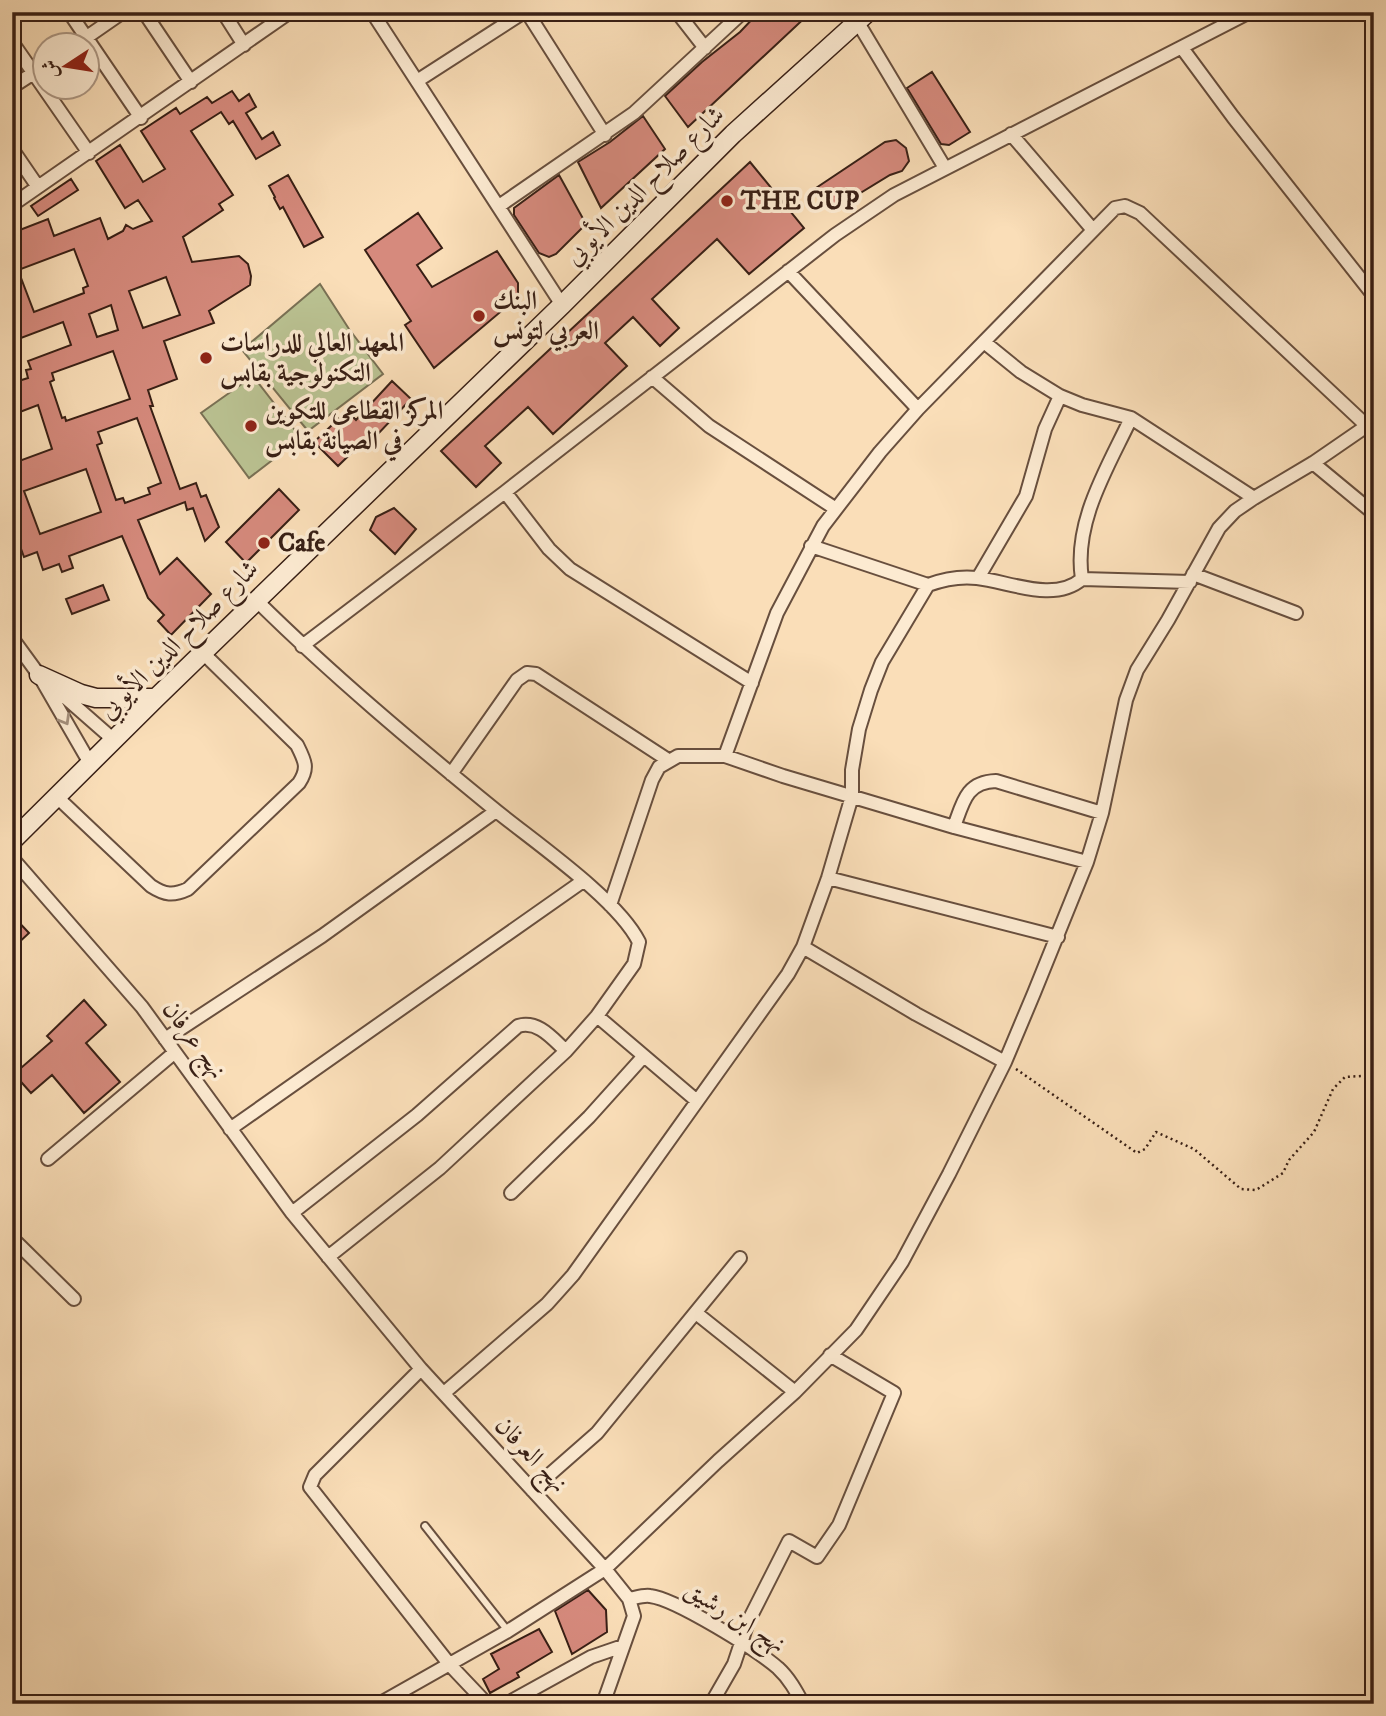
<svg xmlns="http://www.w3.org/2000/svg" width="1386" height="1716" font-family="'IM FELL DW Pica',Amiri,serif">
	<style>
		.garden { fill: #bac292; stroke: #797054; stroke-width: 2 }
		.building { fill: #d68a7d; stroke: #381f15; stroke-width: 2; fill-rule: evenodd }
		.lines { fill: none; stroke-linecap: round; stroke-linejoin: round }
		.lane-casing { stroke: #684f3e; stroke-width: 10 }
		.street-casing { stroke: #684f3e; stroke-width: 16 }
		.secondary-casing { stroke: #381f15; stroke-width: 21 }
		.path { stroke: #381f15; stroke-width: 2.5; stroke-dasharray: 2 3.5; stroke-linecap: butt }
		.lane { stroke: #fcead1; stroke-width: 6 }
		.street { stroke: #fcead1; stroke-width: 12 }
		.secondary { stroke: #fcead1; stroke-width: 18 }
		.oneway { stroke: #a48f7c }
		.poi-dot { fill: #8f2418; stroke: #fcead1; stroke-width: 2.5 }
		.labels { text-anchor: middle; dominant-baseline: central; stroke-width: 7; stroke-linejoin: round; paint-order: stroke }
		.street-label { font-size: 26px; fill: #381f15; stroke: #fcead1 }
		.poi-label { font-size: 26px; font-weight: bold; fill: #381f15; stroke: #fcead1; text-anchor: start }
	</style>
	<rect width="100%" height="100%" fill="#fadeb8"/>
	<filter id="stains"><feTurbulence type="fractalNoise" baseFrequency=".00286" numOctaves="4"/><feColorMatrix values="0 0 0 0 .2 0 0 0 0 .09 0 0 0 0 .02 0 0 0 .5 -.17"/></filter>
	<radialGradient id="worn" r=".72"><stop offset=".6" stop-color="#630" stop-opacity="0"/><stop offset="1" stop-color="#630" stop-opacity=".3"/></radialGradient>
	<path class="garden" d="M320,284L349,329L383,374L308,431L242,350Z
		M253,376L301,438L249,478L201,413Z"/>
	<path class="building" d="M759,12H811L688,127L665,96L702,62L740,32Z
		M932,72L970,132L949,145L941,144L907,88Z
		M232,91L239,101L249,94L256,107L246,113L262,139L273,132L280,145L256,159L233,121L229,124L221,112L191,131L233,195L219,204L223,210L183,237L192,262L239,256L248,264L251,276L250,285L209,311L214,323L164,341L177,379L148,390L153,406H150L180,489L196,483L201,497L206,495L219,527L205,541L193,508L187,510L185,502L138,520L160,574L177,558L211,594L171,635L158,621L164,615L148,598L122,536L69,556L73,568L62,572L59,564L43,570L37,552L24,557L12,524V462L14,463L52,449L38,405L12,415V383L28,378L26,370L31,369L28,361L71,345L63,322L21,338L19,333L12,336V233L48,219L54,236L100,218L108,239L123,231L126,225L133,229L152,221L138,200L125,208L96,161L120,145L143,182L165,169L141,131L176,108L180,114L207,97L212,103ZM74,249L88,286L83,288L84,293L34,312L18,270ZM166,277L180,315L143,328L129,291ZM111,305L118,330L97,337L89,314ZM113,351L130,399L66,421L65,417L62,418L50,382L54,380L52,373ZM137,418L161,483L148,488L150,494L125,503L123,498L116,500L97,445L102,443L98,432ZM86,469L101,512L40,534L24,491Z
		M643,116L665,149L601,208L578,162L610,142Z
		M896,140L906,148L909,161L902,171L890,175L831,211L816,188L885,142Z
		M750,162L804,228L749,274L717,239L652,299L679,328L660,346L633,317L605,343L627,366L553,434L528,407L485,446L501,463L476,487L441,451Z
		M288,175L323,237L304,247L283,207L280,209L274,198L275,197L269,186Z
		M559,175L586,224L556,254L549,257L539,253L514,215V208Z
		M71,179L78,190L38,216L31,206Z
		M418,213L442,248L417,265L432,287L497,251L518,283V297L434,368L405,325L411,321L365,250Z
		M392,381L411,399L377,435L374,431L338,466L314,442L347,411L356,420Z
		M279,489L299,510L246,563L226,542Z
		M394,508L416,529L395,554L370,530L376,517Z
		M103,585L109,600L72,614L66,599Z
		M12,915L29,933L12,949Z
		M84,1000L106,1025L86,1043L120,1082L84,1113L52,1075L31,1093L14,1074L52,1041L47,1036Z
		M588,1590L606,1610L607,1632L572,1654L555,1611Z
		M539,1629L552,1652L517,1673L519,1677L490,1693L483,1679L499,1669L491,1654Z"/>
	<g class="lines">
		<g class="lane-casing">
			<path id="lane" d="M425,1526L508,1631"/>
		</g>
		<g class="street-casing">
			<path id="street" d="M69,12L141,118
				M144,12L191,82
				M223,12L244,45
				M372,12L562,305
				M527,12L605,135
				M677,12L705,48
				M857,21L945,168
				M12,42L89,153
				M74,46L123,12
				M1182,48L1233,117L1374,296
				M417,81L524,12
				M12,87L46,65
				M1011,134L1093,230
				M12,149L38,187
				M12,205L290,12
				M499,206L634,113L743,12
				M788,271L918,409
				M984,342L1021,372L1060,396L1082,405L1131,418L1254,498
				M652,377L709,426L836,509
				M1313,463L1371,511L1374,510
				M505,492L549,549L570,569L752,683
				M811,546L928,585C944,579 959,576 977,578C1010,582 1054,603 1082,579L1190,582
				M1193,574L1296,613
				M978,578L1026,496L1045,429L1060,396
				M1082,579C1073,522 1108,467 1131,418
				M257,601C332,675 412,742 494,809C533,841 618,899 639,942L634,964L597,1016L566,1051L440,1168L328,1257
				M12,638L39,675L91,765
				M302,646L505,492L835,235L894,195L1250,12
				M50,684L115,741
				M725,756L777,613L823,526L880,452L918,409L1115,208L1125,206L1140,213L1367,426
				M451,774L517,680L527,673L536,674L668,760
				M58,798L151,886C165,895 173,896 188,889L299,783C309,768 305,761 297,745L203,653
				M954,827C963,802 966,782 996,781L1102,813
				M12,858L142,1007L292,1213L421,1369L605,1569L629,1599L634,1616L603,1704
				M828,878L1058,937
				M610,905L652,780L659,767L678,756H725L783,776L954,827L1087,862
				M803,947L916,1014L1005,1062
				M597,1016L697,1101
				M165,1039L322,936L496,811
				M230,1129L583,881
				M48,1159L174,1053
				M511,1193L589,1117L643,1057
				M292,1213L417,1115L518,1026C538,1020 552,1038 566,1051
				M12,1238L74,1299
				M696,1313L795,1392
				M421,1369L315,1475L310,1487L450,1665L486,1703L490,1704
				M444,1393L547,1304L573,1275L788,974L803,947L828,878L852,796V770L859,729L871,690L882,662L928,585
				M532,1490L597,1433L740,1258
				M629,1599C635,1598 643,1595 650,1596C676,1599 757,1650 778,1668C789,1678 796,1691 803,1704
				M379,1704L508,1631L605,1569L718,1461L795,1392L856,1330L902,1262L949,1174L1005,1062L1034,993L1087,862L1102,813L1126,700L1137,670L1168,620L1219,528L1235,511L1254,498L1313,463L1374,421
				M506,1704L591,1657L623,1646
				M711,1704L734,1664L748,1622L789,1541L817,1557L839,1525L894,1393L830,1355"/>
		</g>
		<g class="secondary-casing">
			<path id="secondary" d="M39,675L81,694L96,698H156
				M12,841L156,698L562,305L733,134L868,12"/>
		</g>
		<path class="path" d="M1016,1069L1137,1153L1145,1149L1156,1132L1194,1149L1241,1189L1256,1190L1283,1173L1289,1160L1314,1132L1333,1089L1345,1077L1361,1076L1374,1080"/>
		<use href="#lane" class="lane"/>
		<use href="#street" class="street"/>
		<use href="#secondary" class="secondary"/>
	</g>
	<defs><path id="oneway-chevron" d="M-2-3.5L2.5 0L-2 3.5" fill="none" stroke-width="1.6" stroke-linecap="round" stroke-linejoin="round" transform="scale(1.75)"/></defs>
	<use class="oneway" href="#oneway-chevron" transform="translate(65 720) rotate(60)"/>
	<g class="poi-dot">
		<circle cx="727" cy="201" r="7"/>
		<circle cx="479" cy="316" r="7"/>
		<circle cx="206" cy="358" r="7"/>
		<circle cx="251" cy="426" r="7"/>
		<circle cx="264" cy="543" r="7"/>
	</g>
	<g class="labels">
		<g class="street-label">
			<text transform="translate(645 186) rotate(-45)">شارع صلاح الدين الأيوبي</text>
			<text transform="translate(179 640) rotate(-45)">شارع صلاح الدين الأيوبي</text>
			<text transform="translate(194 1040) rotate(54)">نهج عرفان</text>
			<text transform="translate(531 1455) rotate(47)">نهج العرفان</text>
			<text transform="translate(735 1617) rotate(32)">نهج ابن رشيق</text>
		</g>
		<g class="poi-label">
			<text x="741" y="201">THE CUP</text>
			<text x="493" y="301">البنك<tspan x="493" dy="30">العربي لتونس</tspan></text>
			<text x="220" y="343">المعهد العالي للدراسات<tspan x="220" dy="30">التكنولوجية بقابس</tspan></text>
			<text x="265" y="411">المركز القطاعى للتكوين<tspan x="265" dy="30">في الصيانة بقابس</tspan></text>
			<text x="278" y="543">Cafe</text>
		</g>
	</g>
	<rect width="1386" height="1716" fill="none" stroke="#fadeb8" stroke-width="42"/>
	<rect x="14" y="14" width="1358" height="1688" fill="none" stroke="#381f15" stroke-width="3.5"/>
	<rect x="21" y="21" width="1344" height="1674" fill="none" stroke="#381f15" stroke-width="2"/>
	<g transform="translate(66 66) rotate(258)"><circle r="33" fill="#fcead1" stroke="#ae9986" stroke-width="2"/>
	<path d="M0-5L12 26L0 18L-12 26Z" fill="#8f2418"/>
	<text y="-10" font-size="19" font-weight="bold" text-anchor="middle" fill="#381f15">ش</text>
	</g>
	<rect width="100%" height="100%" filter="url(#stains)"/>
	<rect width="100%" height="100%" fill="url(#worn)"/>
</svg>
